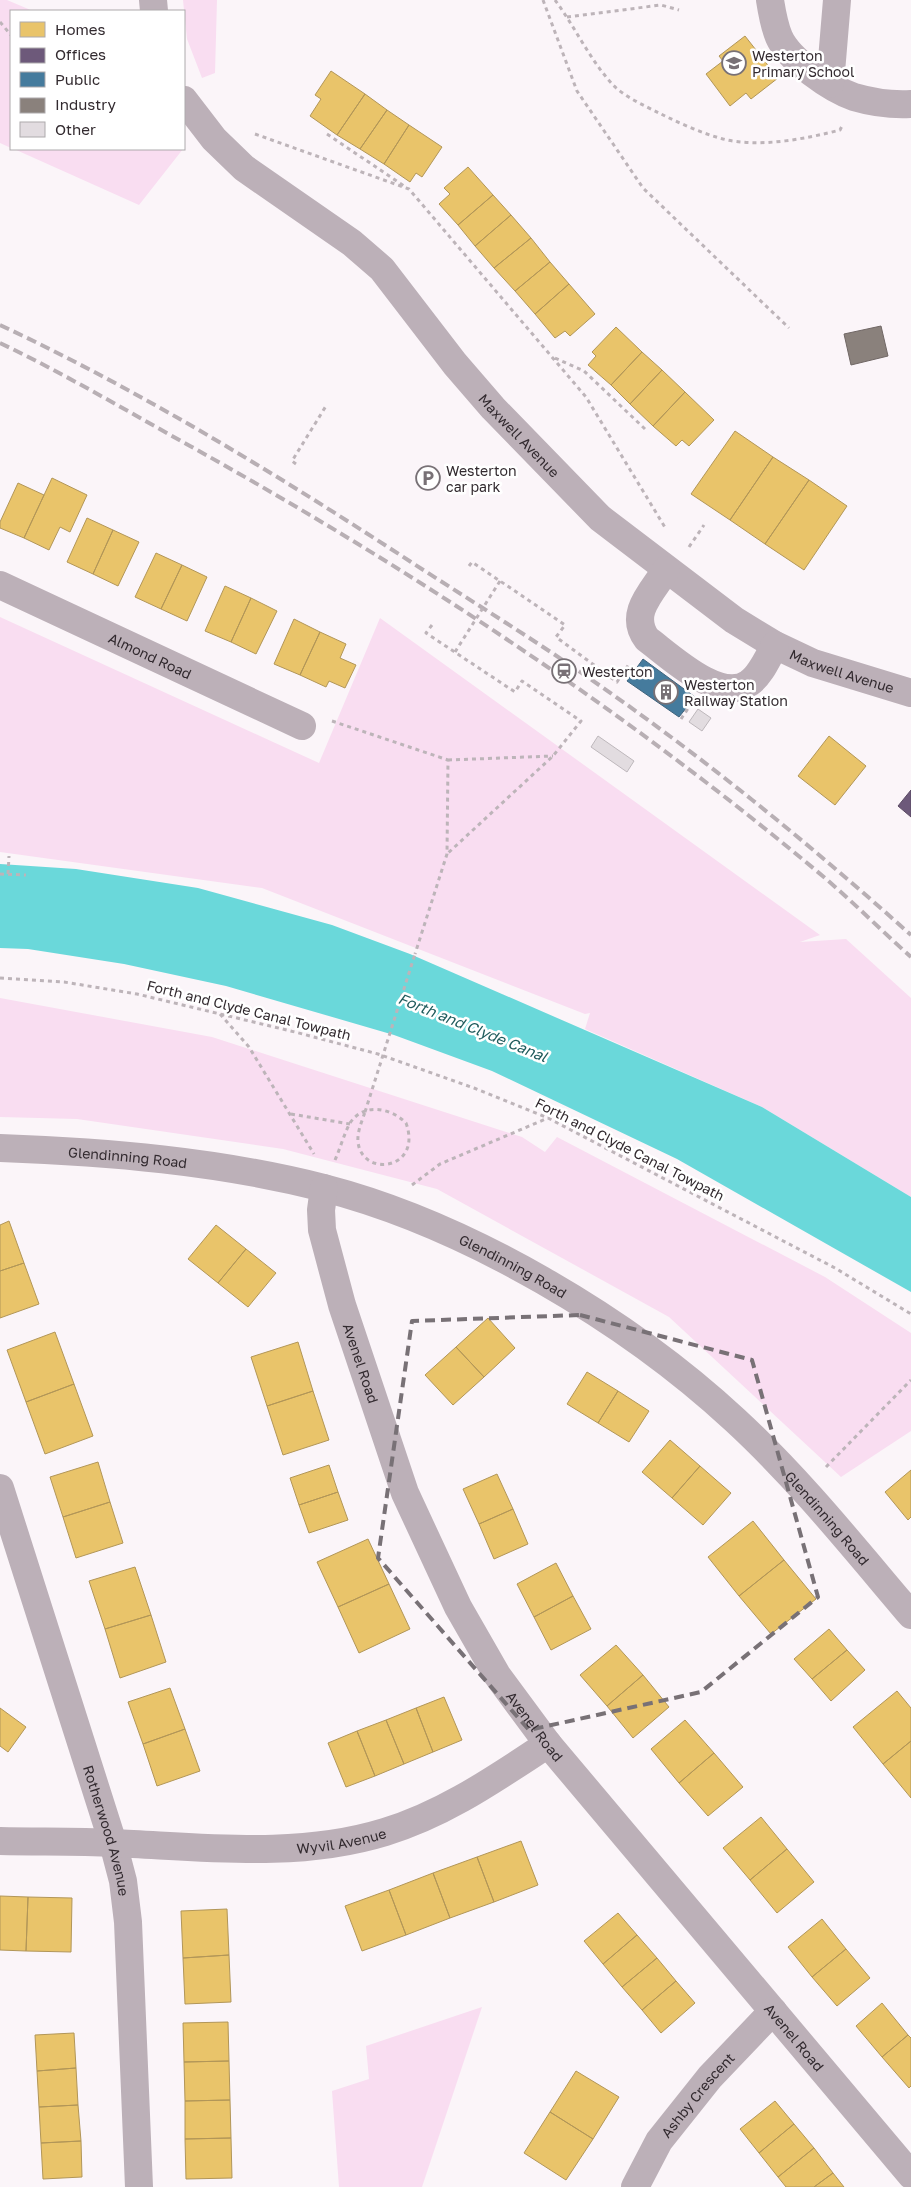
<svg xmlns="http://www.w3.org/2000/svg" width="911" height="2187" font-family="'Golos Text',sans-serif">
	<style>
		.green { fill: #f9ddf1 }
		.water { fill: #6ad8da }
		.homes { fill: #e9c46a; stroke: #b29658 }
		.offices { fill: #6d597a; stroke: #5b4b64 }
		.public { fill: #457b9d; stroke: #3f637c }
		.industry { fill: #8a817c; stroke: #706765 }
		.building { fill: #e2dce0; stroke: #beb8bc }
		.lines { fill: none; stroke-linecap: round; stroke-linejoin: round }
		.path { stroke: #bdb4b9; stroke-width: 3; stroke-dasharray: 4 4; stroke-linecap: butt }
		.minor { stroke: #bcb0b8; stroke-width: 28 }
		.rail { stroke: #b8afb4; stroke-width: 4; stroke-dasharray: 10 5; stroke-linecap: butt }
		.path-bridge { stroke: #bdb4b9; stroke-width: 3; stroke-dasharray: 4 4; stroke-linecap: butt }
		.marked { fill: none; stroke: #787176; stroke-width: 4; stroke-dasharray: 10 6; stroke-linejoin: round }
		.labels { text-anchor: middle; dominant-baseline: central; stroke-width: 5; stroke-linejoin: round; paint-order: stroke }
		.poi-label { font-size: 14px; fill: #322a2f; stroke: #fff; text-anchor: start }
		.street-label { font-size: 14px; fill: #322a2f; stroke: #fff }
		.water-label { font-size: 15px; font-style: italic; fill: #1f5b5c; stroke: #fff }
	</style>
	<rect width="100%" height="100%" fill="#fbf5f9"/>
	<path class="green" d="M0,0H7L33,11H11V148L0,143Z
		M183,0H217L215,73L202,78L187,39Z
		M14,149H183L139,205Z
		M0,617L319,763L380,618L820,935L800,942L846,939L911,998V1197L762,1107L585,1029L590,1013L585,1014L262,888L0,852Z
		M0,998L212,1037L522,1137L545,1152L557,1137L825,1277L911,1333V1431L841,1477L669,1317L437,1189L283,1149L77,1119L0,1117Z
		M482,2007L422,2187H339L332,2091L369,2079L366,2046Z"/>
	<path class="water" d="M0,864L76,869L198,888L332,925L410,954L762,1107L911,1197V1292L677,1159L492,1071L394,1035L226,986L124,964L28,949L0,948Z"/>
	<path class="homes" d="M745,36L778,78L751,99L746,93L730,106L706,74L723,61L719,56Z
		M331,71L365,94L337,135L310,116L321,99L315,95Z
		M365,94L387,110L360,149L337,135Z
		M387,110L409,125L384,164L360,149Z
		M409,125L442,147L422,177L416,173L410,182L384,164Z
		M468,167L493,195L458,225L439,204L450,194L444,188Z
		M493,195L511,215L475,246L458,225Z
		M511,215L531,238L494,268L475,246Z
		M531,238L550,262L515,291L494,268Z
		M550,262L569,284L535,314L515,291Z
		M569,284L595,314L570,336L565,331L555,338L535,314Z
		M616,327L642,352L611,385L588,365L596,356L592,352Z
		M642,352L662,370L630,404L611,385Z
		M662,370L685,392L653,426L630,404Z
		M685,392L714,420L689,446L682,440L676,446L653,426Z
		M735,431L773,457L730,520L691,494Z
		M773,457L809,480L765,544L730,520Z
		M52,478L87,495L70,532L60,527L49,550L24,538Z
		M809,480L847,506L804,570L765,544Z
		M18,483L44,495L24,538L0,528V522Z
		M87,518L113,530L93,574L67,562Z
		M113,530L139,542L118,586L93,574Z
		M156,553L182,565L161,609L135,597Z
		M182,565L207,577L187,621L161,609Z
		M225,586L251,598L231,642L205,631Z
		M251,598L277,611L256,654L231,642Z
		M294,619L320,632L300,675L274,664Z
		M320,632L346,644L340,658L356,665L345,688L329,681L326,687L300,675Z
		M829,736L866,766L835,805L798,776Z
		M9,1221L24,1263L0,1271V1225Z
		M216,1225L246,1249L218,1283L188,1259Z
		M246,1249L276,1273L248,1307L218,1283Z
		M24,1263L39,1304L0,1318V1271Z
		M488,1318L515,1348L484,1377L456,1347Z
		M55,1332L74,1384L26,1402L7,1350Z
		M298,1342L313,1391L267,1406L251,1357Z
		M456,1347L484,1377L453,1405L425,1375Z
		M587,1372L618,1391L598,1423L567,1404Z
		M74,1384L93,1436L45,1454L26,1402Z
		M313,1391L329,1440L283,1455L267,1406Z
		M618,1391L649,1411L629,1442L598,1423Z
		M670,1440L700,1466L672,1498L642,1472Z
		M98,1462L110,1502L63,1517L50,1477Z
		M329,1465L338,1492L299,1505L290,1478Z
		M700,1466L731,1493L703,1525L672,1498Z
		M911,1470V1517L908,1520L885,1492Z
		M497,1474L513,1509L479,1524L463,1489Z
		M338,1492L348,1520L309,1533L299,1505Z
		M110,1502L123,1543L76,1558L63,1517Z
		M513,1509L528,1544L494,1559L479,1524Z
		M753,1521L784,1560L739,1596L708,1557Z
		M368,1539L389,1584L338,1607L317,1562Z
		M784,1560L816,1599L771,1634L739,1596Z
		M556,1563L573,1596L534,1617L517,1584Z
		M135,1567L151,1615L105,1629L89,1581Z
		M389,1584L410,1629L359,1653L338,1607Z
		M573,1596L591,1629L551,1650L534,1617Z
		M151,1615L166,1662L120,1678L105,1629Z
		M829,1629L847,1650L812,1679L794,1659Z
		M616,1645L643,1675L607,1706L580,1675Z
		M847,1650L865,1670L831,1701L812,1679Z
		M643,1675L669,1707L633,1738L607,1706Z
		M170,1688L185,1729L143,1744L128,1702Z
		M897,1691L911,1708V1741L883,1764L853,1727Z
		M444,1697L462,1740L433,1752L416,1708Z
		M0,1708L26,1727L8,1752L0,1746Z
		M416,1708L433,1752L404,1764L386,1720Z
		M386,1720L404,1764L375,1776L357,1731Z
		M685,1720L714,1753L679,1783L651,1749Z
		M185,1729L200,1771L157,1786L143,1744Z
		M357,1731L375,1776L346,1787L328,1743Z
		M911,1741V1798L883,1764Z
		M714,1753L743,1787L708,1816L679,1783Z
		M761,1817L787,1849L750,1880L723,1848Z
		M521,1841L538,1885L494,1902L477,1857Z
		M787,1849L814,1882L777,1913L750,1880Z
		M477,1857L494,1902L450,1918L433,1873Z
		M433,1873L450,1918L406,1935L389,1890Z
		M389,1890L406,1935L362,1951L345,1906Z
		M0,1896L28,1897L26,1951L0,1950Z
		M28,1897L72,1898L71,1952L26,1951Z
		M227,1909L229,1955L183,1958L181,1911Z
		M618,1913L637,1935L603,1964L584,1941Z
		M822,1919L846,1949L812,1977L788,1947Z
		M637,1935L657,1958L622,1987L603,1964Z
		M846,1949L870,1978L837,2006L812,1977Z
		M229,1955L231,2002L185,2004L183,1958Z
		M657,1958L676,1981L642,2010L622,1987Z
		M676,1981L695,2003L661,2033L642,2010Z
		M882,2003L908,2035L882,2057L856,2026Z
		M228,2022L229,2061L184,2062L183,2023Z
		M74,2033L76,2068L37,2071L35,2035Z
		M908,2035L911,2038V2086L909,2088L882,2057Z
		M229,2061L230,2100L185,2101L184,2062Z
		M76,2068L78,2105L39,2107L37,2071Z
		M576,2071L619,2097L593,2139L550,2112Z
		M230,2100L231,2138L185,2139V2101Z
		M775,2101L794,2124L759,2153L740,2129Z
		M78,2105L81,2141L41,2143L39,2107Z
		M550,2112L593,2139L566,2180L524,2153Z
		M794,2124L814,2148L778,2177L759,2153Z
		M231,2138L232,2178L186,2179L185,2139Z
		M81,2141L82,2177L43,2179L41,2143Z
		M814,2148L833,2173L814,2187H786L778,2177Z
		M833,2173L844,2187H814Z"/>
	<path class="offices" d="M911,790V817L898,806Z"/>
	<path class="public" d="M643,659L695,697L679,717L627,681Z"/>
	<path class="industry" d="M881,326L888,356L851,365L844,334Z"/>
	<path class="building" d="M698,709L711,718L702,731L689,722Z
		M598,736L634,761L627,772L591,747Z"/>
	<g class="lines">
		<path class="path" d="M543,0L577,91L643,188L789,328
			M555,0C575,27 590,60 613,85C625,97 645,106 659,113C679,123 701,133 723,139C759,148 805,139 840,130L842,126
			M567,17L661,5L679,10
			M0,22L11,35
			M255,134L409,189L586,397L666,529
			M327,134L404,186
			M555,358L584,371L645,429
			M296,464L292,461L326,406
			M689,547L704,525
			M469,566L472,562L565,625L556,637L617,682L629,664
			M432,625L426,633L515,692L522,681L581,721L553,756L447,854
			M681,719L689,707
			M332,721L448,760L447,854L415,954
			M448,760L553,756
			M0,874L26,875
			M8,874L9,856
			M0,978L64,982L137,994L295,1032L378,1054L474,1088L548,1118L835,1268L911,1314
			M220,1014L249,1047L314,1154
			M291,1114L350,1124
			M335,1160C340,1149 344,1134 350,1123C364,1102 391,1108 406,1123C423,1170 362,1178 358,1142C357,1132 362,1121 365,1112
			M412,1185L440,1164L548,1118
			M826,1467L911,1380"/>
		<g class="minor">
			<path d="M153,0L154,11"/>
			<path d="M770,0C772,13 774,25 779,37C789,60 831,89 854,97C871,102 893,105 911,104"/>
			<path d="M830,84L837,0"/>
			<path id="s1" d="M184,100L214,139L244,168L352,243L382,269L455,364L493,408L600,518L734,620L775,645L813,663L911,693"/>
			<path d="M666,570C652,592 628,614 647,639C670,656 720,704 749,683C761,675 768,657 775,645"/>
			<path id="s2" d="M0,585L302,726"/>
			<path id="s3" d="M0,1148C108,1152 218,1161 324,1188C467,1225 627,1320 735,1420C800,1480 854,1548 911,1615"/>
			<path id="s4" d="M324,1188L321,1210L322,1230L342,1305L405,1493L458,1607L497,1675L548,1744L911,2175"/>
			<path id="s5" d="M0,1488L113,1843L123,1881L128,1922L139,2187"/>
			<path id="s6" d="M0,1841C38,1842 76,1841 114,1843C204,1847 297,1859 385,1832C445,1814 496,1778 548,1744"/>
			<path id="s7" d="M635,2187L659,2141L710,2077L773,2011"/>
		</g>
		<path class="rail" d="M0,325C143,392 279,476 411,562C465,597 520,631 573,667C692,748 804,839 911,935
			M0,343C65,374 127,411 190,446C413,570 629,713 825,878C854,903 882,931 911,957"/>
		<path class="path-bridge" d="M455,652L500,581
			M365,1112L415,954"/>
	</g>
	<path class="marked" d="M580,1315L752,1360L818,1597L701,1692L529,1730L378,1558L412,1321Z"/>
	<defs>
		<g id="school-ring" transform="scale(1.25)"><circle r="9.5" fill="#fff" stroke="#787176" stroke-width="1.5"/><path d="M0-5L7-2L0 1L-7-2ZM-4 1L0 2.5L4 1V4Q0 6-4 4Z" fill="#787176"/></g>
		<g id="parking-ring" transform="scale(1.25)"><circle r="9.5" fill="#fff" stroke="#787176" stroke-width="1.5"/><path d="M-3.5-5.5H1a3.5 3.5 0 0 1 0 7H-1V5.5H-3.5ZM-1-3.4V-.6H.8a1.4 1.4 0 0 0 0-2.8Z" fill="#787176"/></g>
		<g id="station-ring" transform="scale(1.25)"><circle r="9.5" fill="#fff" stroke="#787176" stroke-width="1.5"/><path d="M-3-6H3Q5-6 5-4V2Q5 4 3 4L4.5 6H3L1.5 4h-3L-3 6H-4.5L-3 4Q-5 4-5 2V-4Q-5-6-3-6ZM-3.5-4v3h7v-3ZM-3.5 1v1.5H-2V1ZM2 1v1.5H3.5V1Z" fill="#787176"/></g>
		<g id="building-ring" transform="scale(1.25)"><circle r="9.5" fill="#fff" stroke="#787176" stroke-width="1.5"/><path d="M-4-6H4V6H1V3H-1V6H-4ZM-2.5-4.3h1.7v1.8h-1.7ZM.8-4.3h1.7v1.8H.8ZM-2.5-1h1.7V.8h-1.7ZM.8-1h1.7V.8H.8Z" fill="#787176"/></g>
	</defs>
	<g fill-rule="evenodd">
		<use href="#school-ring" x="734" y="63"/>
		<use href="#parking-ring" x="428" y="478"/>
		<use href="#station-ring" x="564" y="671"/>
		<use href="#building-ring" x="666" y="692"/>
	</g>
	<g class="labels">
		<g class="poi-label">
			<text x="752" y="55">Westerton<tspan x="752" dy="16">Primary School</tspan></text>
			<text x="446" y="470">Westerton<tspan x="446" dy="16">car park</tspan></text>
			<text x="582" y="671">Westerton</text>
			<text x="684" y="684">Westerton<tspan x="684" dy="16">Railway Station</tspan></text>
		</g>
		<g class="street-label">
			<text stroke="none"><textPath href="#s1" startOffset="478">Maxwell Avenue</textPath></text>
			<text stroke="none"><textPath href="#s2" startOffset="166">Almond Road</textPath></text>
			<text stroke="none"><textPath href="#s1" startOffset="882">Maxwell Avenue</textPath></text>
			<text transform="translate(249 1010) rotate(14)">Forth and Clyde Canal Towpath</text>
			<text transform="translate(630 1149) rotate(27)">Forth and Clyde Canal Towpath</text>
			<text stroke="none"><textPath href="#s3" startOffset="128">Glendinning Road</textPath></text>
			<text stroke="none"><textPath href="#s3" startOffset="532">Glendinning Road</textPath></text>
			<text stroke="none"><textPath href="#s4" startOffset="181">Avenel Road</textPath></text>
			<text stroke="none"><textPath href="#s3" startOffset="938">Glendinning Road</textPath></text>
			<text stroke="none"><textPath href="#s4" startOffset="586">Avenel Road</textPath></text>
			<text stroke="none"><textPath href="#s5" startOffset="359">Rotherwood Avenue</textPath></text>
			<text stroke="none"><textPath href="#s6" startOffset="342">Wyvil Avenue</textPath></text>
			<text stroke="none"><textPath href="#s4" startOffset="991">Avenel Road</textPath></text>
			<text stroke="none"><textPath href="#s7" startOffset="112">Ashby Crescent</textPath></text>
		</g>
		<g class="water-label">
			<text transform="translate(473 1027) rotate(22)">Forth and Clyde Canal</text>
		</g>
	</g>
	<rect x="10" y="10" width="175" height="140" fill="#ffffff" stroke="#adaaac"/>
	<rect x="20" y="22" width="25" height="15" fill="#e9c46a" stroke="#adaaac"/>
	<text x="55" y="35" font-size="15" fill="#322a2f">Homes</text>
	<rect x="20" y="48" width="25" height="15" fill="#6d597a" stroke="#adaaac"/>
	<text x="55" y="60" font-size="15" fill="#322a2f">Offices</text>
	<rect x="20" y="72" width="25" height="15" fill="#457b9d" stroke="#adaaac"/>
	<text x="55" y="85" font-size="15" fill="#322a2f">Public</text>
	<rect x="20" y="98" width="25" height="15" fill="#8a817c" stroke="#adaaac"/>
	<text x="55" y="110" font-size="15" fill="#322a2f">Industry</text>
	<rect x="20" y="122" width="25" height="15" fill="#e2dce0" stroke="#adaaac"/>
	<text x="55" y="135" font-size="15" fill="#322a2f">Other</text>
</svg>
